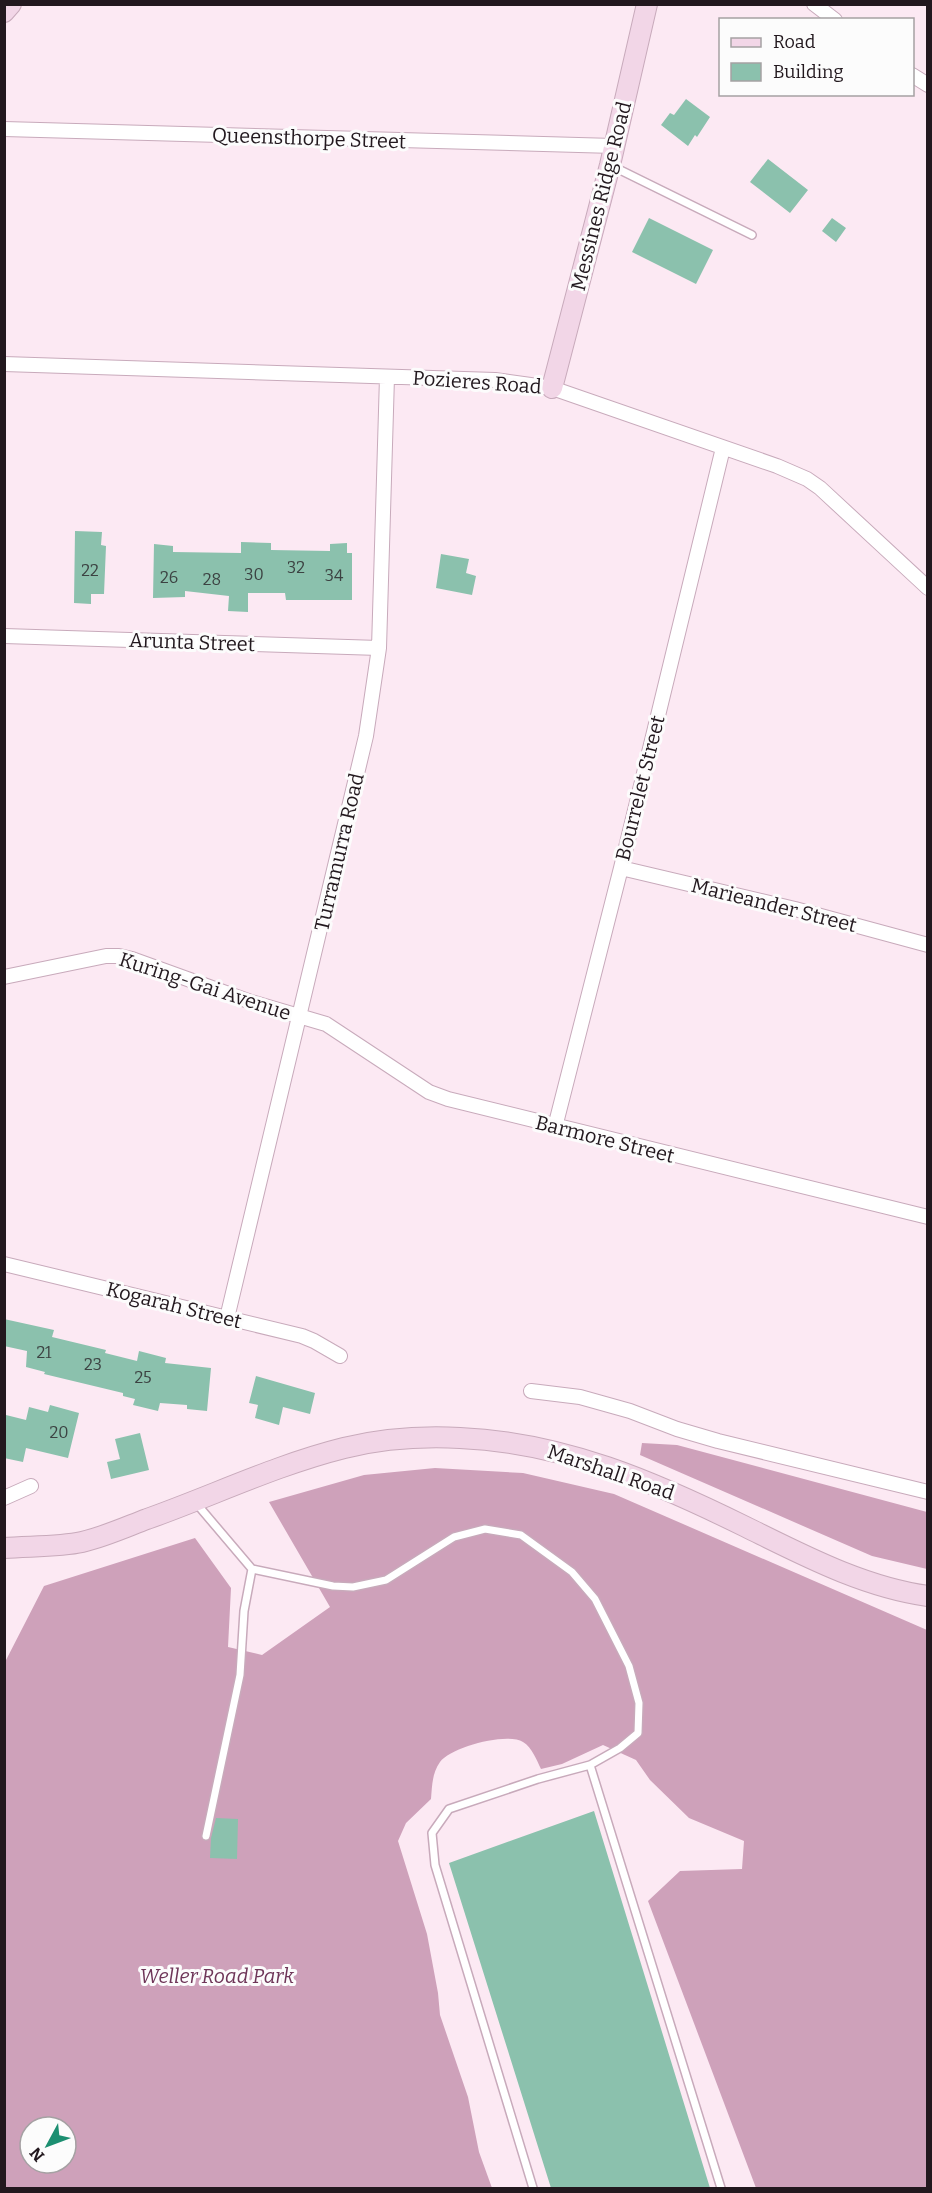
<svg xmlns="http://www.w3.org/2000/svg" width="932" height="2193" font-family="Bitter,serif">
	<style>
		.forest { fill: #cea1ba; fill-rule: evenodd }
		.building { fill: #8bc1ad }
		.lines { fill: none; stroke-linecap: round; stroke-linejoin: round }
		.lane-casing { stroke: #c8aabb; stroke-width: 10 }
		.street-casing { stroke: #c8aabb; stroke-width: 16 }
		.secondary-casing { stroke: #c8aabb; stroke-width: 22 }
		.lane { stroke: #fff; stroke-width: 7 }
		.street { stroke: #fff; stroke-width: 14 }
		.secondary { stroke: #f2d6e7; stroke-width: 20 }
		.labels { text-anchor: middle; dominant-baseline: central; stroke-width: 6; stroke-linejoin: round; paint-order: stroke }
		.number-label { font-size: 16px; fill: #3c4242 }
		.street-label { font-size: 20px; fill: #22181e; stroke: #fcfcfc }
		.park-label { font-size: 20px; font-style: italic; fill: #6e3558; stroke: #fcfcfc }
	</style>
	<rect width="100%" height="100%" fill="#fce9f3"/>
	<path class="forest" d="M642,1443L677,1445L927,1512V1569L872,1556L640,1455Z
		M435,1468L523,1473L614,1494L927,1630V2188H756L648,1901L680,1871L742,1869L744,1841L689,1818L650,1780L636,1760L603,1745L562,1764L541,1769C537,1761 532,1747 523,1742C507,1732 451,1747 440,1762C432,1773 432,1787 431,1799L406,1823L398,1841L427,1934L438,1993L440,2015L468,2097L479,2152L492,2188H5L4,1664L44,1586L195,1538L231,1588L228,1647L262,1655L330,1607L269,1502L364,1475ZM30,2127H66V2163H30Z"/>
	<path class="building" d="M686,99L710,117L697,137L695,135L688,146L661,125L670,113L674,115Z
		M768,159L808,190L790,213L750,182Z
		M649,218L713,250L696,284L632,252Z
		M832,218L846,228L836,242L822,231Z
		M75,531L102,532L101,545L106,546L104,594H91V604L74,603Z
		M241,542L271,543V550L330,551V544L347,543V553H352V600H286L285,593H248V612L228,611L229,596L185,591V597L153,598L154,544L173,546V552L241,553Z
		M441,554L469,559L466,573L476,576L472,595L436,588Z
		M4,1319L54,1330L52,1337L106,1350L105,1353L137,1361L139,1351L166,1358L165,1363L211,1368L207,1411L187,1409V1405L160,1403L158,1411L133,1405L135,1399L123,1396V1393L44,1374L45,1372L26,1367L27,1351L4,1346Z
		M256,1376L315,1393L310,1414L283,1407L279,1425L255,1418L258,1405L249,1403Z
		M50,1405L79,1413L68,1458L26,1448L23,1462L4,1458L6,1415L26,1420L29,1407L48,1412Z
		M140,1433L149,1470L111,1479L107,1462L120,1459L115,1439Z
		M594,1811L710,2188H551L449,1863Z
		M216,1818L238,1819L237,1859L210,1858L211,1838Z"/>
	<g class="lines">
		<g class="lane-casing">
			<path id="lane" d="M612,166L752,235
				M196,1503L252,1569L333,1586L353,1587L386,1580L454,1537L485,1529L521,1535L572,1572L595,1599L629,1666L639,1703L638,1733L620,1748L590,1765L538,1779L449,1809L432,1833L435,1865L533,2188
				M590,1765L721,2188
				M206,1836L240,1675L244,1611L252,1569"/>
		</g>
		<g class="street-casing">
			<path id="street" d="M814,4L835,20
				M912,75L928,85
				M4,129L614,146
				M4,364L495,380L552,388L777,466L807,479L820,488L928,588
				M4,636L379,648
				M621,868L795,909L928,945
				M4,977L106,956H119L132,959L251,1002L326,1024L429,1092L448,1099L928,1217
				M555,1127L621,868L723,448
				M4,1264L302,1336L314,1341L340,1356
				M227,1318L366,736L379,648L387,377
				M531,1391L580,1397L630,1411L677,1429L718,1441L928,1492
				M4,1498L31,1486"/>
		</g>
		<g class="secondary-casing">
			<path id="secondary" d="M4,12L11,4
				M552,388L610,165L647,4
				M4,1548C29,1546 59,1547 82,1542C104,1537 126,1527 147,1519C212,1496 276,1465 344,1448C381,1439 422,1436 460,1438C563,1442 655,1482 746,1527C803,1555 863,1587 928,1596"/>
		</g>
		<use href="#lane" class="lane"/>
		<use href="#street" class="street"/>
		<use href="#secondary" class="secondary"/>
	</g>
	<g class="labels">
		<g class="number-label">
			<text x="296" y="567">32</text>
			<text x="90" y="570">22</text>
			<text x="254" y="574">30</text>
			<text x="334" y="575">34</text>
			<text x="169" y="577">26</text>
			<text x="212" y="579">28</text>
			<text x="44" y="1352">21</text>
			<text x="93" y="1364">23</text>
			<text x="143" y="1377">25</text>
			<text x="59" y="1432">20</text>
		</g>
		<g class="street-label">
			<text transform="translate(309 138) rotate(2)">Queensthorpe Street</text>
			<text transform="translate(601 196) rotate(-76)">Messines Ridge Road</text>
			<text transform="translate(477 382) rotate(4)">Pozieres Road</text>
			<text transform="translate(192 642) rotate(2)">Arunta Street</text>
			<text transform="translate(640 788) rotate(-76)">Bourrelet Street</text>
			<text transform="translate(339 852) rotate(-77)">Turramurra Road</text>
			<text transform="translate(774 905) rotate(14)">Marieander Street</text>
			<text transform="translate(205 986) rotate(18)">Kuring-Gai Avenue</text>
			<text transform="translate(605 1139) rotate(14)">Barmore Street</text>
			<text transform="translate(174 1305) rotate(14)">Kogarah Street</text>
			<text transform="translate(611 1472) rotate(19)">Marshall Road</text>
		</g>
		<g class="park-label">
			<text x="217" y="1976">Weller Road Park</text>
		</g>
	</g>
	<rect width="932" height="2193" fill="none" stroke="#22181e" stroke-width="12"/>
	<rect x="719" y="18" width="195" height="78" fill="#fcfcfc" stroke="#a5a1a3" stroke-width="1.5"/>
	<rect x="731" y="38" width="30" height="9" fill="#f2d6e7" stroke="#a5a1a3" stroke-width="1.5"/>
	<text x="773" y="48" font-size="18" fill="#22181e">Road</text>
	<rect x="731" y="63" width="30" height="18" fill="#8bc1ad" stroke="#a5a1a3" stroke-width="1.5"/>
	<text x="773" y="78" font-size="18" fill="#22181e">Building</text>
	<g transform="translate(48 2145) rotate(229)"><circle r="28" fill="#fcfcfc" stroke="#a5a1a3" stroke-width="1.5"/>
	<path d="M0-4.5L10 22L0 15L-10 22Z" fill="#1c8f71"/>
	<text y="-9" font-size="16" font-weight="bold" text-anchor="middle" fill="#22181e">N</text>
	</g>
</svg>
